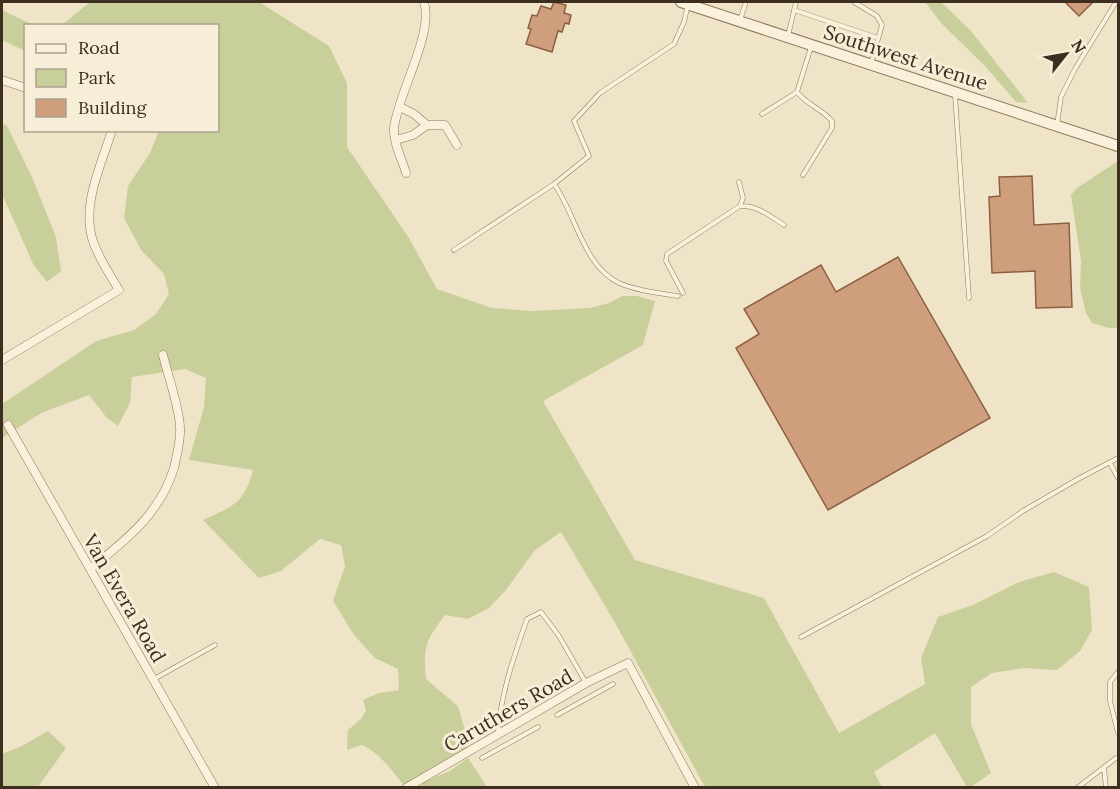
<svg xmlns="http://www.w3.org/2000/svg" width="1120" height="789" font-family="Lora,serif">
	<style>
		.green { fill: #c9cf9b }
		.building { fill: #cf9f7d; stroke: #8d5f41; stroke-width: 1.5 }
		.lines { fill: none; stroke-linecap: round; stroke-linejoin: round }
		.service-casing { stroke: #8d765c; stroke-width: 5 }
		.minor-casing { stroke: #8d765c; stroke-width: 9 }
		.tertiary-casing { stroke: #8d765c; stroke-width: 12 }
		.service { stroke: #faf1dc; stroke-width: 4 }
		.minor { stroke: #faf1dc; stroke-width: 8 }
		.tertiary { stroke: #faf1dc; stroke-width: 10 }
		.labels { text-anchor: middle; dominant-baseline: central; stroke-width: 6; stroke-linejoin: round; paint-order: stroke }
		.street-label { font-size: 20px; fill: #3d2e20; stroke: #f7eed8 }
	</style>
	<rect width="100%" height="100%" fill="#f0e4c8"/>
	<path class="green" d="M90,2H211L213,3L216,2H259L329,46L347,83V147L409,238L437,289L492,308L532,311L590,308L609,303L622,296H637L655,301L643,345L543,401L635,560L764,598L839,733L925,684L921,658L938,617L973,605L1019,582L1054,572L1089,587L1092,630L1080,651L1057,670L1024,668L992,673L971,687V724L991,773L971,787H967L935,733L874,772L882,787H705L614,621L561,532L535,550L506,590L489,608L468,619L445,615C426,641 423,645 426,679L458,706L466,734L468,751L405,787C393,772 381,754 362,745L347,750L348,730L362,718L366,710L363,700L379,693L399,690L398,669L375,658L354,635L333,601L345,566L341,545L320,539L281,571L259,578L203,520C234,505 243,505 253,470L189,460L204,407L206,378L185,369L132,377L130,403L118,426L107,418L89,395L43,412L2,438V404L96,341L134,330L156,314L169,294L164,274L141,250L124,218L128,186L150,153L159,131L218,130V26L62,25Z
		M925,2H941L971,31L1028,103L1016,102L986,67L942,24Z
		M2,10L33,25L26,26L25,51L2,40Z
		M2,124L7,126L32,177L56,237L61,271L47,282L34,266L2,194Z
		M1118,161V328H1109L1092,323L1086,313L1080,288L1081,261L1071,195L1077,188Z
		M48,731L66,748L38,787H2V754L20,747Z
		M468,758L487,787L420,788L423,782L450,771Z"/>
	<path class="building" d="M554,2L566,5L564,13L571,15L569,24L565,23L562,32L558,31L552,52L526,44L531,29L528,28L532,15L537,16L541,6L551,9Z
		M1065,2H1093L1079,16Z
		M1032,176L1034,225L1069,223L1072,307L1036,308L1035,271L992,273L989,197L1000,196L999,177Z
		M898,257L990,418L828,510L736,348L759,334L744,309L821,265L836,292Z"/>
	<g class="lines">
		<g class="service-casing">
			<path id="service" d="M854,2L877,16L882,25L871,64
				M794,10L878,38
				M740,20L746,2
				M788,36L796,2
				M797,92C807,105 822,109 832,121V128L803,175
				M955,95L969,298
				M762,114L797,92L811,47
				M1057,125L1061,97L1075,69L1116,2
				M554,184C576,214 583,266 619,283C637,291 659,293 678,296
				M740,206C757,205 770,216 784,225
				M454,250L554,184L589,156L574,121L600,93L674,44L684,22L688,4
				M683,293L666,261L667,254L740,206L743,198L739,182
				M1110,463L1118,478
				M801,637L987,536L1023,511L1078,479L1118,458
				M1118,672L1110,682V701L1118,733
				M154,679L215,645
				M557,715L613,684
				M498,732C501,693 514,656 527,619L541,612L559,636L586,683
				M482,758L538,727
				M1104,768L1106,788
				M1077,788L1116,758L1118,759"/>
		</g>
		<g class="minor-casing">
			<path id="minor" d="M2,80L26,88
				M400,107L414,114L427,125H445L457,145
				M396,140L413,135L427,125
				M406,173C402,159 393,143 394,128C398,93 434,34 424,2
				M2,360L119,290C110,275 100,260 94,244C80,207 101,166 112,130
				M8,425L215,788
				M90,569C126,540 160,514 174,468C177,455 181,440 180,427C179,406 168,376 163,355
				M406,788L586,683L628,663L695,788"/>
		</g>
		<g class="tertiary-casing">
			<path id="tertiary" d="M681,2L1118,146"/>
		</g>
		<use href="#service" class="service"/>
		<use href="#minor" class="minor"/>
		<use href="#tertiary" class="tertiary"/>
	</g>
	<g class="labels">
		<g class="street-label">
			<text transform="translate(906 57) rotate(18)">Southwest Avenue</text>
			<text transform="translate(125 598) rotate(60)">Van Evera Road</text>
			<text transform="translate(508 710) rotate(-30)">Caruthers Road</text>
		</g>
	</g>
	<rect width="1120" height="789" fill="none" stroke="#3d2e20" stroke-width="6"/>
	<rect x="24" y="24" width="195" height="108" fill="#f7eed8" stroke="#ada18e" stroke-width="1.5"/>
	<rect x="36" y="44" width="30" height="9" fill="#faf1dc" stroke="#ada18e" stroke-width="1.5"/>
	<text x="78" y="54" font-size="18" fill="#3d2e20">Road</text>
	<rect x="36" y="69" width="30" height="18" fill="#c9cf9b" stroke="#ada18e" stroke-width="1.5"/>
	<text x="78" y="84" font-size="18" fill="#3d2e20">Park</text>
	<rect x="36" y="99" width="30" height="18" fill="#cf9f7d" stroke="#ada18e" stroke-width="1.5"/>
	<text x="78" y="114" font-size="18" fill="#3d2e20">Building</text>
	<g transform="translate(1066 54) rotate(59)" stroke="#f7eed8" stroke-width="4.5" paint-order="stroke">
	<path d="M0-4.5L10 22L0 15L-10 22Z" fill="#3d2e20"/>
	<text y="-9" font-size="16" font-weight="bold" text-anchor="middle" fill="#3d2e20">N</text>
	</g>
</svg>
